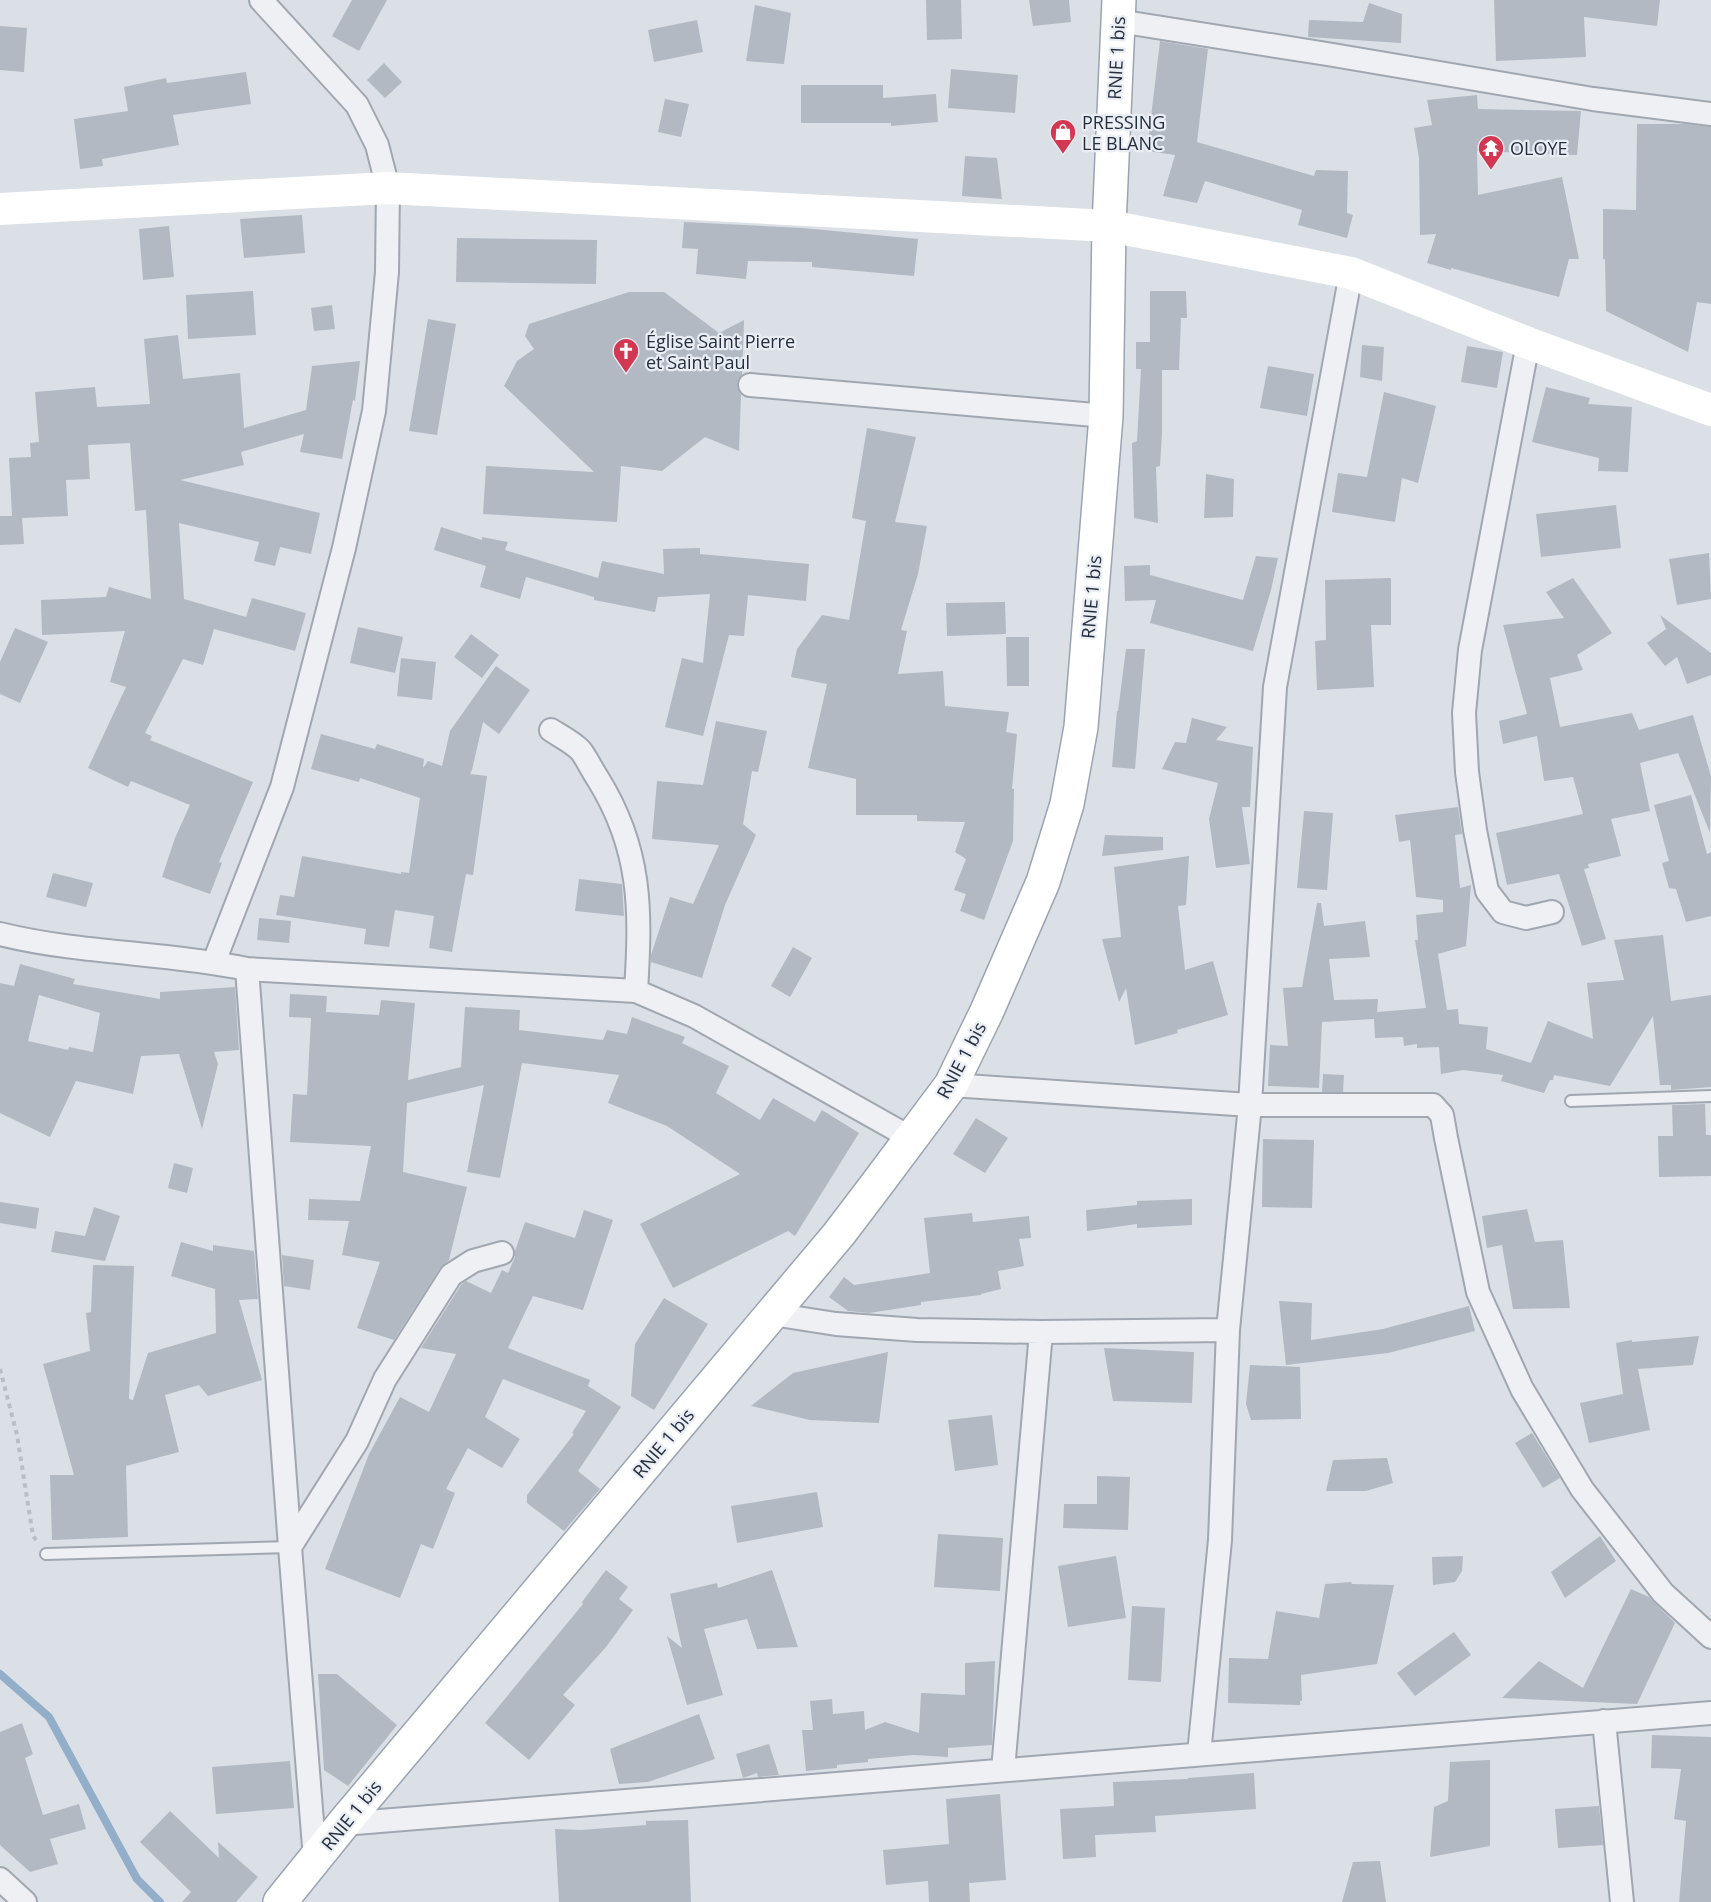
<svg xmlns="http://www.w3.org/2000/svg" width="1711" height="1902" font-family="'Open Sans',sans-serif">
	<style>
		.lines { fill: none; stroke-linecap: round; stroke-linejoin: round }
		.stream { stroke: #93aec9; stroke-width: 8 }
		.building { fill: #b2b9c3; fill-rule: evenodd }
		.lane-casing { stroke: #a0a7b0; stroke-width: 14 }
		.street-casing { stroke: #a0a7b0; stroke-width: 26 }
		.primary-casing { stroke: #9aa4b2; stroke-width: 36 }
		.path { stroke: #b9bec4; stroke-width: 4; stroke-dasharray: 4.5 4.5; stroke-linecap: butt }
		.lane { stroke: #eef0f4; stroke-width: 10 }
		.street { stroke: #eef0f4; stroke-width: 22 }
		.secondary { stroke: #fff; stroke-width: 32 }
		.primary { stroke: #fff; stroke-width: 33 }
		.labels { text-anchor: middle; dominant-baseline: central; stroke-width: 4.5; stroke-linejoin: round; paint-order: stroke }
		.street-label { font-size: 18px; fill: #242e3d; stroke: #eaeef4 }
		.poi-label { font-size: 18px; fill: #242e3d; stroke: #eaeef4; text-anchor: start }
	</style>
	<rect width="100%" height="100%" fill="#dbe0e6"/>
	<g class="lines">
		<path class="stream" d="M0,1674L49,1717L137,1879L160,1902"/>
	</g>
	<path class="building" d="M352,0H387L359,51L332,36Z
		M926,0H961L962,39L927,40Z
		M1029,0H1069L1071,22L1033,26Z
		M1494,0H1660L1657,26L1584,17L1586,57L1496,61Z
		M1369,3L1402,14L1401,43L1308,37L1309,20L1363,22Z
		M755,5L791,13L784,64L746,61Z
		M697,20L703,52L654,62L648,30Z
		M0,26L27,28L24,72L0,70Z
		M1160,41L1208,49L1197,142L1314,176L1316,170L1348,171L1347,213L1353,215L1347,238L1298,225L1302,210L1205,181L1197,203L1163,196L1175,155L1147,151Z
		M384,63L402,82L385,98L367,80Z
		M951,69L1018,75L1015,113L948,108Z
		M246,72L251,104L173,115L179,145L102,159L103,166L80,169L74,119L128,111L124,87L166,78L167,83Z
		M801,85H883V98L936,94L938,122L891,126V123H801Z
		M1477,95L1478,109L1581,111L1577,155L1477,151L1478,195L1562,177L1579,259H1569L1559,297L1451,268V270L1427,263L1436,234L1420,235L1419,158L1414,128L1432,125L1427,100Z
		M665,99L689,104L681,137L658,132Z
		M1637,124H1686L1711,127V304L1697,302L1688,352L1606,311L1605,259H1603V209L1636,210Z
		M965,156L997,158L1002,199L962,196Z
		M302,215L305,253L244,258L240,219Z
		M684,222L803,228L918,239L914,276L812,267V262L748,261L746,279L696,274L698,249L682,248Z
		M169,226L174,277L143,280L139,229Z
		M457,238L597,240L596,284L456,282Z
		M253,291L256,335L188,339L186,295Z
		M1150,291H1186L1187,318H1181L1179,370H1162V434L1160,466L1156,467L1158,523L1134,518L1132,443L1137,441L1141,369H1136V342H1150Z
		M629,292H664L719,333L744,320L742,375L739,378L737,384L738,390L741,395L739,451L705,437L662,471L621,466L617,522L483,514L486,466L594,472L504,386L517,361L534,349L525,336L529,324Z
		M332,305L335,329L314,331L311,308Z
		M428,319L456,324L437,435L409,431Z
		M178,335L183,379L240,373L244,428L306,410L312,366L360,361L355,401L353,400L342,459L300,452L304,434L241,452L244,465L180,480L320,513L311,554L280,547L275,566L254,561L259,542L179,523L184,599L246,617L252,598L306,613L295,651L214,629L203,665L183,659L145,733L152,736L150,740L253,782L219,862L222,863L210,894L162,877L175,838L190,805L131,781L128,787L88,768L126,687L110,682L125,631L42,635L41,600L106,597L109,587L151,599L146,510L135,511L130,443L88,445L90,479L66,480L68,516L22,518L24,544L0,545V516H12L9,458L31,457L30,443L39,442L35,392L95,387L97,407L150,404L144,339Z
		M1362,345L1384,347L1382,381L1360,377Z
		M1467,346L1503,352L1497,388L1461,382Z
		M1268,366L1314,374L1307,416L1260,408Z
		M1546,387L1590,398L1588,404L1632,407L1628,472L1598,471L1599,458L1532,442Z
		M1384,392L1436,406L1418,483L1402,478L1395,522L1332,512L1338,473L1367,477Z
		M867,428L916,437L895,522L927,526L918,574L901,630L907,631L898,674L943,671L945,706L1009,712L1006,732L1017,734L1012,789H1014L1013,841L984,920L960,911L966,894L954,890L966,859L955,852L965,822L917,821V815H856V779L808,768L827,684L791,677L797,649L822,615L849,620L866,521L852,518Z
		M1206,474L1234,479L1233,517L1204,518Z
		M1616,505L1621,548L1541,557L1536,514Z
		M441,527L482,540V537L508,542L505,550L598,578L602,561L664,574L663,549L700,548V554L809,564L806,601L748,595L744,636L729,635L703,736L665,727L682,658L703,663L710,594L658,597L655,612L594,600V597L526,577L520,599L480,587L486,566L434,550Z
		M1709,553L1711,599L1677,605L1669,559Z
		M1256,556L1278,558L1271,590L1253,651L1150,623L1156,600L1125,601L1124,566L1150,565V575L1243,600Z
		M1391,578V625H1371L1374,687L1317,690L1315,641L1326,640L1325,580Z
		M1573,578L1612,633L1577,655L1583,670L1550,678L1560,727L1632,713L1639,730L1693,715L1711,776L1710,833L1678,753L1640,763L1650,811L1611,819L1621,856L1588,864L1589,868L1584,869L1606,939L1582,946L1559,874L1507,885L1496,833L1583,814L1573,777L1544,781L1537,736L1503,744L1499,721L1527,714L1503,625L1564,618L1546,592Z
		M1005,602L1006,634L947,636L946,603Z
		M1660,615L1711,653V675L1687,684L1677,657L1665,666L1647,643L1666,629Z
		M358,627L403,637L395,673L350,663Z
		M15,628L48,642L20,703L0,694V662Z
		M471,634L499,655L482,678L454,657Z
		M1006,637H1029V686H1007Z
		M1126,649H1145L1135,769L1112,767L1117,711H1118Z
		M401,658L436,662L432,700L397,696Z
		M496,666L530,690L499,734L483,722L472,770L470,774L487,776L473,875L466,874L452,952L429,948L434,916L395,910L389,947L364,944L366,929L276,915L280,895L294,897L302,856L401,874V872L409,873L420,798L360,778L359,782L311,769L321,734L375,749L377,744L424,759L423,768L428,761L442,766L450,731Z
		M1192,718L1227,727L1216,740L1253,747L1250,807H1242L1250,864L1216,868L1209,819L1218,783L1162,769L1175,742L1186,743Z
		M716,721L767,731L758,772L752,771L743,824L756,835L725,905L702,978L651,962V955L670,897L693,904L719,845L652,839L657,781L703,785Z
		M1691,795L1707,854L1711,852V916L1686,922L1676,889L1669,888L1662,863L1669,861L1654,805Z
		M1458,807L1462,834L1455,835L1460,888L1471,885L1466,946L1438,954L1447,1010L1458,1009L1459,1024L1488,1027L1486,1049L1531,1063L1548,1021L1593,1039L1587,983L1624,980L1614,940L1663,935L1671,1001L1711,995V1087L1671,1090V1085H1660L1653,1016L1610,1086L1554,1075L1553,1080H1550L1544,1093L1501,1081L1503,1075L1463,1070L1441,1074L1439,1047L1417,1048V1044L1404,1046L1403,1037L1375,1038L1374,1019L1322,1022L1319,1088L1268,1086L1270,1045L1288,1046L1283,988L1302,987L1317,903H1321L1324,926L1365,921L1370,957L1329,959L1334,1000L1378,999L1377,1012L1426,1008L1415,940H1418L1416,915L1443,912V900L1416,897L1410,840L1399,842L1395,815Z
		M1304,811L1333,813L1327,890L1297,888Z
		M1105,835L1163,837V850L1102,856Z
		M1189,856L1186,905L1178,906L1185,970L1213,961L1228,1015L1177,1030L1178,1033L1135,1045L1126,988L1119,1002L1102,939L1121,937L1114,867Z
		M53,873L93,883L86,907L46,897Z
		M579,879L622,884L624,916L575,911Z
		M259,918L291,921L289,943L257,940Z
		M793,947L812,958L790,997L771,986Z
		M20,964L75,979L73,984L160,999V992L235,987L239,1050L214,1052L218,1064L202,1129L179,1054L141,1056L133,1094L76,1081L50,1137L0,1113V983L14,986ZM39,995L100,1013L93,1052L69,1047L68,1050L28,1041Z
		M290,994L327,996L326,1012L379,1015L381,1000L415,1003L408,1080L461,1067L465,1007L520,1010L519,1030L603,1040L607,1030L627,1034L632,1017L685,1037L682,1043L729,1066L716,1093L760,1120L773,1098L815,1122L822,1110L859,1133L795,1236L788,1231L673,1288L640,1224L740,1174L667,1126L608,1103L619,1075L522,1063L500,1178L467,1172L484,1085L407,1103L403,1172L467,1187L449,1260L440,1268L394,1340L357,1328L380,1262L342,1255L349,1221L308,1220L309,1199L360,1201L371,1146L290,1142L293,1094L307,1095L311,1018L289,1017Z
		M1323,1074L1344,1075L1343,1092H1322Z
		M1705,1104L1706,1135H1711V1176L1659,1177L1658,1136H1673L1672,1105Z
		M976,1118L1008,1138L985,1173L953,1154Z
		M1263,1139L1314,1140L1312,1208L1262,1207Z
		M174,1163L193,1168L187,1193L168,1188Z
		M1192,1199V1225L1137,1228V1224L1087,1231L1086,1210L1137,1205V1201Z
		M0,1202L39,1208L36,1229L0,1223Z
		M94,1207L120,1216L105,1261L51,1252L55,1231L85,1236Z
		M1527,1209L1535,1242L1563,1240L1570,1308L1513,1309L1502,1245L1487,1248L1482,1216Z
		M584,1210L613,1220L583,1310L533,1296L508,1348L590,1380L588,1386L621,1407L578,1471L600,1489L564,1531L527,1503V1495L574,1434L572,1433L586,1411L503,1379L485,1417L520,1439L502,1468L468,1448L446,1489L455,1493L433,1549L421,1544L400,1598L325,1569L369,1454L400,1397L429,1412L456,1354L421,1348L461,1285L466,1281L491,1293L502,1270L508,1273L515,1257V1251L525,1222L575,1238Z
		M972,1213L973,1222L1029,1216L1031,1238L1019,1239L1024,1266L998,1271L1001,1289L981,1294V1295L921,1302V1305L869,1313L848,1311L829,1297L844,1277L854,1285L930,1273L924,1218Z
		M181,1242L213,1251V1245L254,1251L258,1299L239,1300L262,1380L208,1396L199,1385L165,1395L179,1452L126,1466L128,1537L52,1540L50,1475H74L43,1364L90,1351L86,1313L91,1312L93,1265L134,1266L129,1399L133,1400L148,1353L216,1333L215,1289L171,1276Z
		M282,1255L314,1260L310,1290L284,1286Z
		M664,1298L708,1324L654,1410L631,1396L635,1344Z
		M1279,1301L1312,1303L1311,1340L1383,1329L1469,1306L1475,1331L1388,1353L1286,1365Z
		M1699,1336L1693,1365L1638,1369L1650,1430L1589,1443L1580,1403L1623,1394L1616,1343L1632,1340V1342Z
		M1104,1348L1194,1352L1192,1403L1113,1401Z
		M888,1352L879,1423L810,1420L751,1406L793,1373Z
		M1250,1365L1300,1367L1301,1419L1251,1420L1246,1404Z
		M992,1415L998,1465L955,1471L948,1420Z
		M1532,1433L1560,1478L1543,1488L1515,1443Z
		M1387,1458L1393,1483L1366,1491H1326L1333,1460Z
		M1097,1476L1130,1477L1128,1530L1063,1528L1064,1504H1097Z
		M817,1492L823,1527L737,1543L731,1506Z
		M938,1534L1003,1538L1000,1591L934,1587Z
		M1600,1536L1616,1561L1565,1598L1551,1572Z
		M1116,1556L1126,1618L1068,1627L1058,1566Z
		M1463,1556L1462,1571L1455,1582L1433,1585L1432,1557Z
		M606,1570L628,1587L619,1599L633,1610L606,1647L563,1695L575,1705L529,1760L485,1723L583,1604L582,1602Z
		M772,1570L798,1647L757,1649L747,1619L704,1629L723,1695L687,1705L667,1636L682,1648L670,1594L717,1583L718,1588Z
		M1351,1582L1352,1584L1394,1585L1377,1664L1301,1675L1302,1701H1300V1705L1228,1703L1229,1658L1268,1659L1276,1611L1319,1618L1325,1584Z
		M1631,1589L1649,1597L1675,1623L1637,1704L1502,1698L1539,1661L1583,1688Z
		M1132,1606L1165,1608L1161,1682L1128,1680Z
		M1454,1632L1471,1655L1415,1696L1397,1673Z
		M995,1661L992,1745L948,1748V1757L914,1755L868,1759V1762L837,1765V1768L806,1771L802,1730H813L810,1701L832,1699L833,1714L864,1711L865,1730L885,1722L919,1733L921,1693L965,1695V1663Z
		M318,1674H337L397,1725L348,1786L324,1770Z
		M699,1714L715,1759L648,1782L619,1784L610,1749Z
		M22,1723L33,1754L25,1758L43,1815L79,1804L86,1829L50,1839L58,1864L30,1872L0,1845V1732Z
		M1652,1735L1711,1737V1902H1679L1686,1821L1674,1819L1681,1769L1651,1768Z
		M769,1744L779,1775L758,1777L757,1773L743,1778L736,1754Z
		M1490,1760V1846L1430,1857L1434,1807L1448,1801L1450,1762Z
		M290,1761L294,1808L216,1814L212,1767Z
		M1254,1773L1256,1809L1155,1816L1156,1832L1095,1835L1096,1857L1063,1859L1060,1809L1114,1806L1113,1782L1188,1779V1778Z
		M1000,1794L1006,1880L969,1883L970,1902H929L928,1881L886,1885L883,1850L949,1844L946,1799Z
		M1599,1806L1603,1845L1558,1848L1555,1809Z
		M170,1811L219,1858L218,1842L258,1877L236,1902H182L191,1892L140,1842Z
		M688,1820L691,1902H559L555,1829L581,1830L646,1825V1821Z
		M1380,1861L1386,1902H1342L1353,1862Z"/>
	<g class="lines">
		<g class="lane-casing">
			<path id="lane" d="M1571,1101L1711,1096
				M46,1554L290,1547"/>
		</g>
		<g class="street-casing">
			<path id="street" d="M1118,21L1327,54L1593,99L1711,114
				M1528,343L1470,650L1464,713L1467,772L1475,830L1487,891L1503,912L1526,918L1552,912
				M750,385L1106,416
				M551,730C560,736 574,743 581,751C587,759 592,770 598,779C642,850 641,911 636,991
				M0,934C81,954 165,952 247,969L636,991L694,1016L911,1138
				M214,962L282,787L344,548L374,411L387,272L388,188L377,145L357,105L261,0
				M247,969L290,1547L315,1859
				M951,1085L1250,1105H1433L1442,1115L1446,1138L1478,1292L1522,1389L1582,1489L1663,1593L1711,1637
				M772,1314L836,1324L917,1330L1041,1332L1228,1330
				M290,1547L357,1441L385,1379L451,1275L473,1261L502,1253
				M1604,1721L1622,1902
				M1199,1754L1220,1540L1228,1330L1250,1105L1275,687L1351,273
				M1003,1770L1041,1332
				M343,1824L1711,1713
				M0,1879L25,1902"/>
		</g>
		<g class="primary-casing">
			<path id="primary" d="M280,1902L343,1824L839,1234L877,1184L951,1085L987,1011L1043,882L1067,804L1081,727L1106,416L1109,226L1119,0"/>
		</g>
		<path class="path" d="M0,1369L17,1435L33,1536L37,1541"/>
		<use href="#lane" class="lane"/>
		<use href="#street" class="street"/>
		<path class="secondary" d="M0,209L388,188L1109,226L1351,273L1528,343L1711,410"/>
		<use href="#primary" class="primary"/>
	</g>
	<defs>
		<g id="shop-pin" transform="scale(1.35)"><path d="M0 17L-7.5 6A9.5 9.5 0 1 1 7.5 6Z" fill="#d33853" stroke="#eaeef4"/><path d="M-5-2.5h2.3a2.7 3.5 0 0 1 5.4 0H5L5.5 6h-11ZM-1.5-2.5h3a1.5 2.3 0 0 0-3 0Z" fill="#fff"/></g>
		<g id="temple-pin" transform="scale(1.35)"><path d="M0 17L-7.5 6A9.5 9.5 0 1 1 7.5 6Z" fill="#d33853" stroke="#eaeef4"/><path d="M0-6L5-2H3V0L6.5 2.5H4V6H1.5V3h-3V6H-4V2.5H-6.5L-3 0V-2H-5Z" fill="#fff"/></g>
		<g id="church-pin" transform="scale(1.35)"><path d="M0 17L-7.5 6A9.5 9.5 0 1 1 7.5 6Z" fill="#d33853" stroke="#eaeef4"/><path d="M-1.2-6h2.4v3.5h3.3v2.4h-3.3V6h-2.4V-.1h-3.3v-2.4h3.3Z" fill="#fff"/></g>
	</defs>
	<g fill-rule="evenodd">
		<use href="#shop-pin" x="1063" y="132"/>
		<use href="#temple-pin" x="1491" y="148"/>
		<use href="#church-pin" x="626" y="351"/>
	</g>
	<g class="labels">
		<g class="street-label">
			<text transform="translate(1116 58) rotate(-87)">RNIE 1 bis</text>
			<text transform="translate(1091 597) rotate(-85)">RNIE 1 bis</text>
			<text transform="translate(961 1060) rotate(-62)">RNIE 1 bis</text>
			<text transform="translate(663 1443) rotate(-50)">RNIE 1 bis</text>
			<text transform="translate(351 1815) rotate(-51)">RNIE 1 bis</text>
		</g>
		<g class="poi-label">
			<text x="1082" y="122">PRESSING<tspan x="1082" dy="21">LE BLANC</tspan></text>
			<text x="1510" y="148">OLOYE</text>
			<text x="646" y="341">Église Saint Pierre<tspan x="646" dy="21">et Saint Paul</tspan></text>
		</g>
	</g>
</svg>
